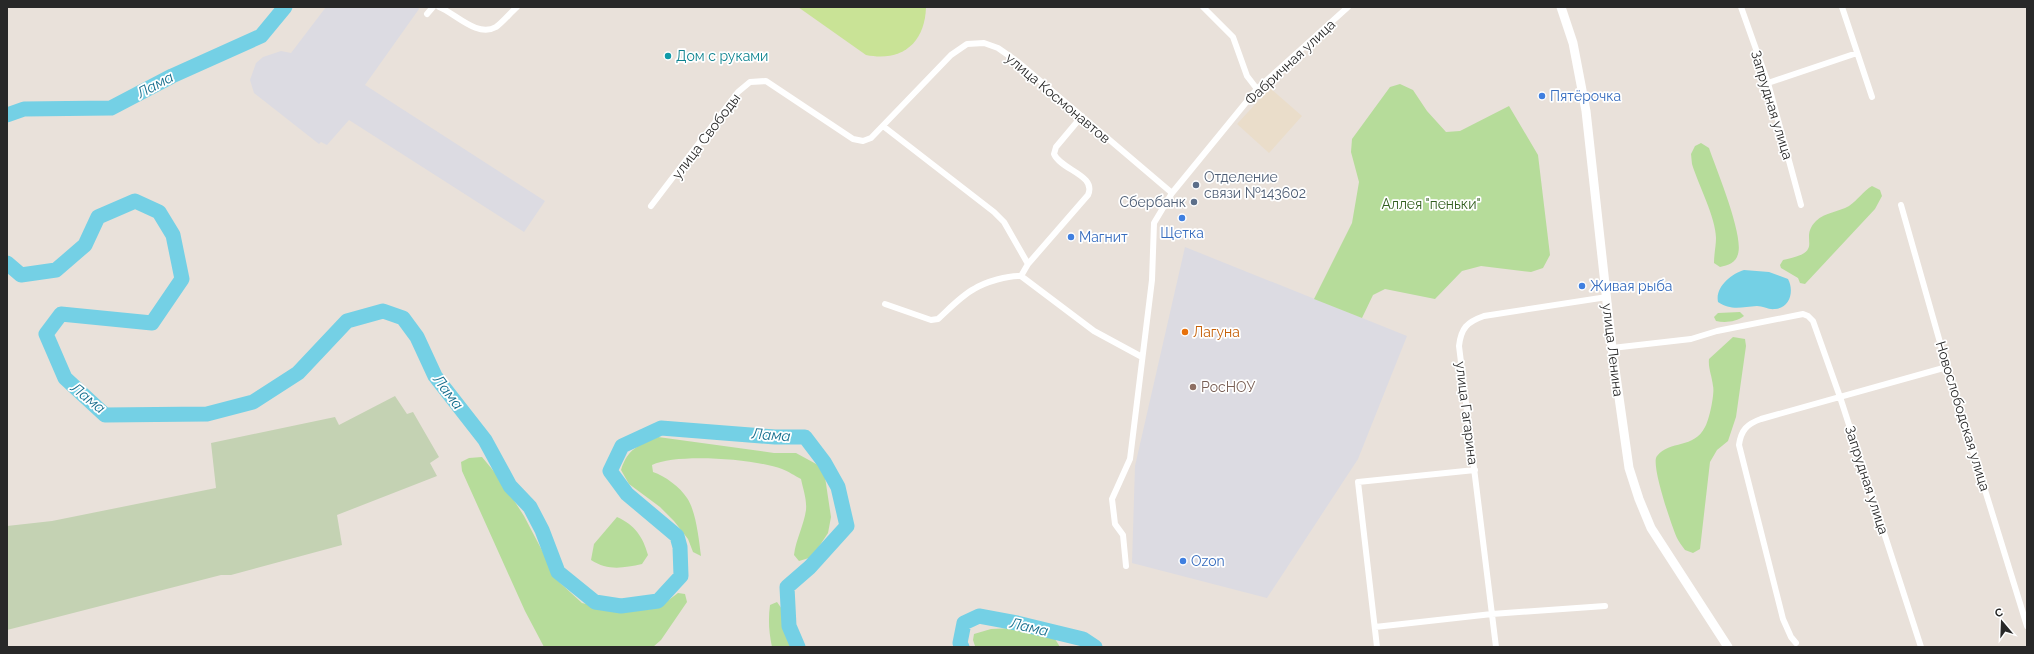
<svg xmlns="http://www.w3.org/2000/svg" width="2034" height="654" font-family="Raleway,sans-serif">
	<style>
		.industrial { fill: #dcdbe2 }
		.education { fill: #eaddca }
		.green { fill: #b6dc9a }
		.cemetery { fill: #c4d2b3 }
		.pitch { fill: #c9e396 }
		.water { fill: #74d0e5 }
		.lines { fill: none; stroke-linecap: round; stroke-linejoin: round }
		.river { stroke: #74d0e5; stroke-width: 15 }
		.minor { stroke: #fff; stroke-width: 6 }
		.secondary { stroke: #fff; stroke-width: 9 }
		.culture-dot { fill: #0f9aa8; stroke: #fff; stroke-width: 1.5 }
		.shop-dot { fill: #3f7fe0; stroke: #fff; stroke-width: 1.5 }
		.service-dot { fill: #5c6f8a; stroke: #fff; stroke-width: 1.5 }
		.food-dot { fill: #e8710a; stroke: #fff; stroke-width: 1.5 }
		.education-dot { fill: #8d6e63; stroke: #fff; stroke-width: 1.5 }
		.labels { text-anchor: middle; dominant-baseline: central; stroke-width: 3.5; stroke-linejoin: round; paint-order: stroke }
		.culture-label { font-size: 14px; fill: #0d838f; stroke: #fff; text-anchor: start }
		.street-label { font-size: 14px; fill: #282828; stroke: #fff }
		.shop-label { font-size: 14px; fill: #366cbe; stroke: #fff; text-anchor: start }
		.service-label { font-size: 14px; fill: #4e5e75; stroke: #fff; text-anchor: start }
		.park-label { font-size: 14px; fill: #315e1e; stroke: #fff }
		.food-label { font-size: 14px; fill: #c56008; stroke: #fff; text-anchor: start }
		.education-label { font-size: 14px; fill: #785e54; stroke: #fff; text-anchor: start }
		.water-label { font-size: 15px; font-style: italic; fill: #176e8d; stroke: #fff }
	</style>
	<rect width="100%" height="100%" fill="#e9e1da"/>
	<path class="industrial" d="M326,7H418L419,9L365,85L545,201L524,232L349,120L327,145L321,142L319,144L254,93L250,80L256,63L263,57L281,51L291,53Z
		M1185,247L1407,336L1358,459L1267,598L1132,563L1135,466Z"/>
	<path class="education" d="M1270,88L1302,116L1269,153L1237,124Z"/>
	<path class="green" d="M1400,84L1413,90L1427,111L1446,132L1460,131L1509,106L1538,155L1550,255L1543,268L1531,272L1481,266L1462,271L1435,299L1385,289L1373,295L1362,318L1314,299L1352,223L1359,182L1351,152L1352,139L1390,87Z
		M1701,143L1709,148C1716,169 1744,235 1738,254C1736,263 1728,265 1720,267L1714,263C1714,254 1716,246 1716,238C1716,218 1698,184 1692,164L1691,154L1695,146Z
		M1872,186L1880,190L1882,196L1875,209L1805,284L1800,283L1798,278L1781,268L1780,265L1783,260C1828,251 1797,240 1816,221C1825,212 1839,212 1849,206C1858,200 1863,191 1872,186Z
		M1740,312L1744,316C1736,322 1725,323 1716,321L1714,317L1718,313Z
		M1733,337L1745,339L1746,346L1736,417L1728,441L1717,450L1710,462L1700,549L1693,553L1685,550C1682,546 1679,542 1677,538C1672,527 1650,463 1657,456C1670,440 1694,449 1705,427C1709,421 1715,393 1713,386C1712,376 1708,368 1709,359Z
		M658,437L774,453H796L818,465L825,477L831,517L828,533L818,548L809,558L799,561L794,555C796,539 804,525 806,510C807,499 803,489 801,479C795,476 788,471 782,469C755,459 677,453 652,465L653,472C665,476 680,487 687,498C696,511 699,540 701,556L693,552L688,539L674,521L660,507L629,484L621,470C628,448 638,446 658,437Z
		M482,457L501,480L524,516L558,581L582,603L620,612L651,609L666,602L678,593L685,594L687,602L661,640L653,647H544L525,611L462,471L461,462L469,458Z
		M617,517C635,525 643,537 648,555L642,564C623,568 608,571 591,560L594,544Z
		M777,602L782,609L792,647H772C769,633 768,620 770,605Z
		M1014,628L1055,639L1060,647L975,646L973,640L974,634L991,629Z"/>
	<path class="cemetery" d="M395,396L407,414L413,412L439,457L430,463L437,476L337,515L342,545L231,575H221L7,630V526L52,521L216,488L211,443L335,417L339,425Z"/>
	<path class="pitch" d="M798,7H926C925,44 901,62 866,55Z"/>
	<path class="water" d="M1744,270L1769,272L1788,279C1794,290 1791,308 1775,309C1769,310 1763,306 1757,306C1742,307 1731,311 1718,302C1715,287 1731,274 1744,270Z"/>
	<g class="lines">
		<path class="river" d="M7,115L24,109L111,108L172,76L261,36L285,7
			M7,263L21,275L56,270L85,245L98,217L135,201L159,212L173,235L182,279L152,323L61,314L46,334L65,378L105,415L207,414L253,402L298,373L347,321L383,311L403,318L417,337L435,376L485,440L510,486L530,507L542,530L558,572L595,602L621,606L658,601L681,576L680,547L677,536L627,494L610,471L622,446L661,428L775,437H805L824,462L838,487L847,526L810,567L787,587L789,626L798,647
			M962,647L960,643L964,623L979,616L1017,623L1083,639L1095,647"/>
		<path class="minor" d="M439,7C455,13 477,38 496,27C503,22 510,13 517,7
			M1203,7L1233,37L1247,76L1257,89
			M1741,7L1768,83L1801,205
			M1842,7L1872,97
			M427,14L433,7
			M1768,83L1857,53
			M883,126L994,212L1004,222L1028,264
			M1901,205L1947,367L2027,626
			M651,206L738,92L750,82L766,81L853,139L863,141L871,138L951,55L967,44L984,43L998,48L1018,62L1172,193
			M1021,276L1028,264L1088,195C1097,175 1061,170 1054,154L1056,147L1082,116
			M885,304L931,320L938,319C949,309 961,296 974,289C985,282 1009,275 1021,276L1094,331L1142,357
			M1612,348L1691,339L1717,331L1803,314L1808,316L1813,321L1840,397L1921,647
			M1126,566L1123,535L1115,524L1112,499L1130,459L1152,280L1154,223L1172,193L1257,89L1348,7
			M1375,627L1492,614L1605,606
			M1796,643L1791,637L1783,619L1739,445C1741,430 1747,424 1761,419L1947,367
			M1377,647L1358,482L1475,470
			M1496,647L1459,346C1461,328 1467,322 1484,316L1607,297"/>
		<path class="secondary" d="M1561,7L1573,43L1586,111L1612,348L1629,468L1639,499L1651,528L1728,647"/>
	</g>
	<circle class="culture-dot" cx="668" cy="56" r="4"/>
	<g class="shop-dot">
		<circle cx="1542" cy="96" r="4"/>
		<circle cx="1182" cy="218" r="4"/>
		<circle cx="1071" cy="237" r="4"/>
		<circle cx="1582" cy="286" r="4"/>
		<circle cx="1183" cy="561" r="4"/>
	</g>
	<g class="service-dot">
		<circle cx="1196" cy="185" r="4"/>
		<circle cx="1194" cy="202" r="4"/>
	</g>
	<circle class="food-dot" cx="1185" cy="332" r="4"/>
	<circle class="education-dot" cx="1193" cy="387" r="4"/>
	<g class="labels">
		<g class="culture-label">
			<text x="676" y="56">Дом с руками</text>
		</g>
		<g class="street-label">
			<text transform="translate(1290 62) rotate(-43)">Фабричная улица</text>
			<text transform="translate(1058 98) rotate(40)">улица Космонавтов</text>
			<text transform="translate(1772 105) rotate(73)">Запрудная улица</text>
			<text transform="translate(706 136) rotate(-53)">улица Свободы</text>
			<text transform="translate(1613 350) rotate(83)">улица Ленина</text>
			<text transform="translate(1467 413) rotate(83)">улица Гагарина</text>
			<text transform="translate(1963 416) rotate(73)">Новослободская улица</text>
			<text transform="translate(1867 480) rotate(72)">Запрудная улица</text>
		</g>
		<g class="shop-label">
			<text x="1550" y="96">Пятёрочка</text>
			<text x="1182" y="233" text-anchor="middle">Щетка</text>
			<text x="1079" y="237">Магнит</text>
			<text x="1590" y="286">Живая рыба</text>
			<text x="1191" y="561">Ozon</text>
		</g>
		<g class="service-label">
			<text x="1204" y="177">Отделение<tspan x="1204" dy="16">связи №143602</tspan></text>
			<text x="1186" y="202" text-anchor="end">Сбербанк</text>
		</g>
		<g class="park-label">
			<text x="1431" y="204">Аллея "пеньки"</text>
		</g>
		<g class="food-label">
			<text x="1193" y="332">Лагуна</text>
		</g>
		<g class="education-label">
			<text x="1201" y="387">РосНОУ</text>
		</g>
		<g class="water-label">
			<text transform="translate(155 85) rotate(-28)">Лама</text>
			<text transform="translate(448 392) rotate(53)">Лама</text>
			<text transform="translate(88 398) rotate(39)">Лама</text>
			<text transform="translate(771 435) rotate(4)">Лама</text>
			<text transform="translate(1029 627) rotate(13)">Лама</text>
		</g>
	</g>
	<rect width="2034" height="654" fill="none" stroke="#282828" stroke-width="16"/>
	<g transform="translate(2002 622) rotate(341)" stroke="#ffffff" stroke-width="3" paint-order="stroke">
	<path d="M0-3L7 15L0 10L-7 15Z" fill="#282828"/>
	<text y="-6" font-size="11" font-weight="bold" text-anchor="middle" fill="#282828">С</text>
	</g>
</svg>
